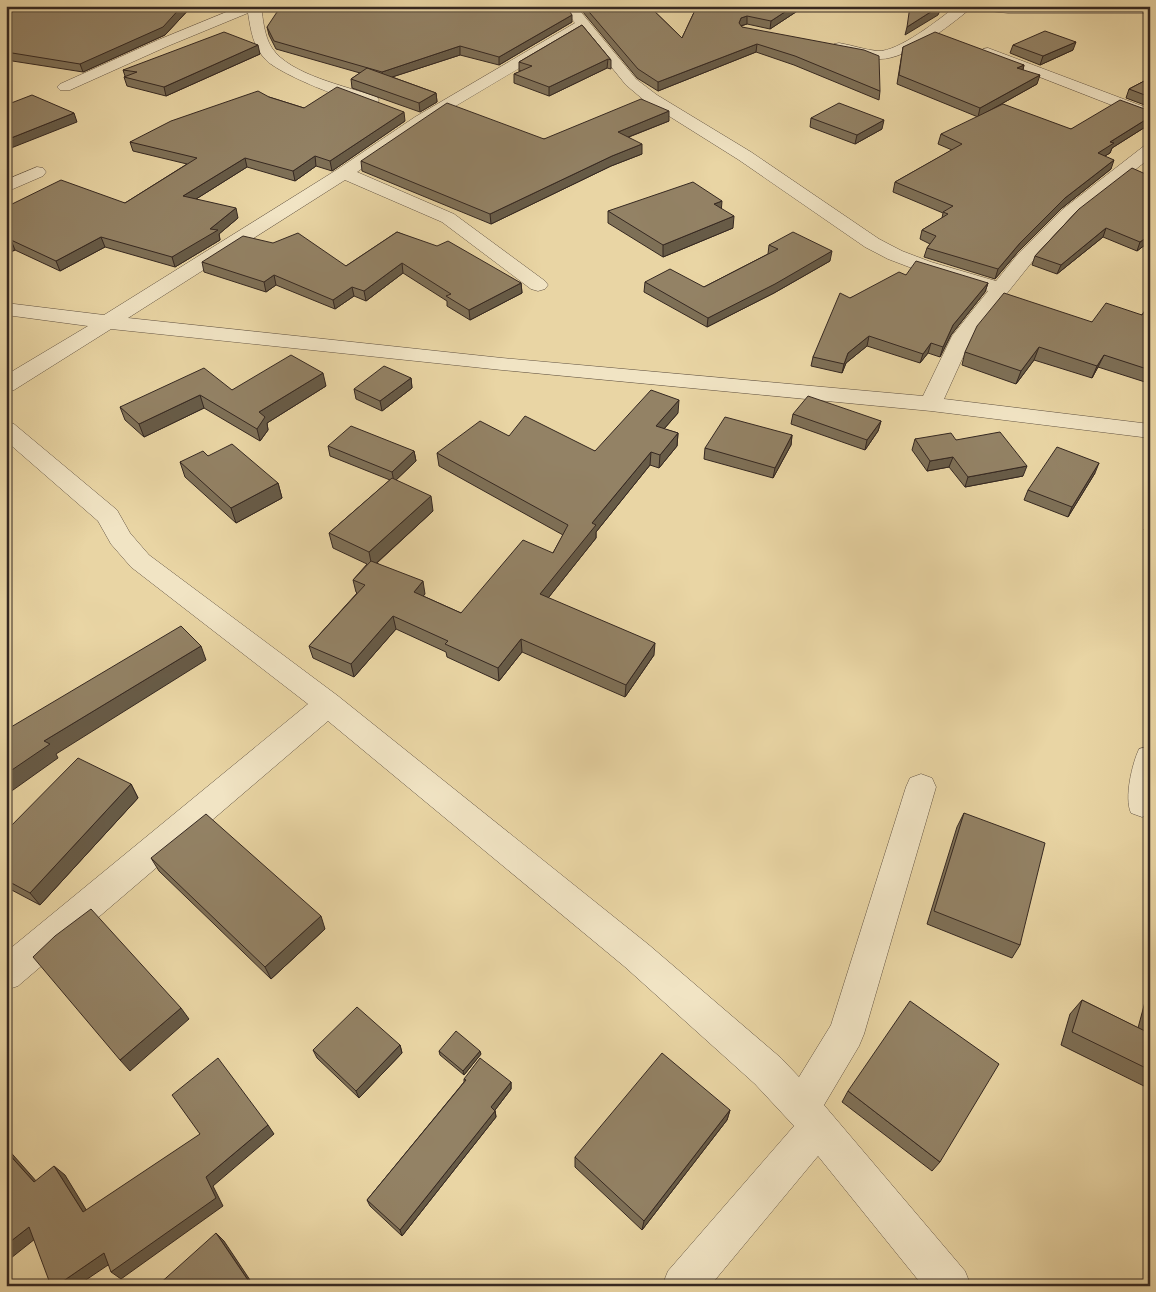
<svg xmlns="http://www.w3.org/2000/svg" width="1156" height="1292" font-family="'IM FELL DW Pica',serif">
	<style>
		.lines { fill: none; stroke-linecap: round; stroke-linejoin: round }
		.minor-casing { stroke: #625342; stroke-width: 1 }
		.minor { fill: #f1e4c4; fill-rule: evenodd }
		.wall { fill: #7e7057; stroke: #352821 }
		.shaded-wall { fill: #675b47; stroke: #352821 }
		.building { fill: #938265; stroke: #352821 }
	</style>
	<rect width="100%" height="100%" fill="#e9d5a4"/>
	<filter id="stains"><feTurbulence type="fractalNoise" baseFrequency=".004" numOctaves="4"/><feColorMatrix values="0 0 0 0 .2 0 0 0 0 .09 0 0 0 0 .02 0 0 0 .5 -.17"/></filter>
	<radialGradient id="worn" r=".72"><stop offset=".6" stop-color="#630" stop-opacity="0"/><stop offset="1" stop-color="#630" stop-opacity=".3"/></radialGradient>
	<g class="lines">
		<g class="minor-casing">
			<path id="minor" d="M241,6H261C263,19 264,36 272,48C290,75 346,86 377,97L379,100L377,103C360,108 279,74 266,60C253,47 251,31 248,13L168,46L70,90H60L57,87L60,84L158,40Z
				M562,6H576L636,79L657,95L751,152L879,239L902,251L931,262L996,281L1018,254L1063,209L1144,146L1150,145V158L1075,217L1032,262L972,337L944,399L1150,424V438L931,411L502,370L111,329L14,390L6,392V375L88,326L6,315V303L104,315L338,169L415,117L575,23ZM582,31L626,85L645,101L739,160L865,247L888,259L917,270L988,291L952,336L923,396L502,358L128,318L345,180L442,222L531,289L538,291L545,289L548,285L545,281L454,214L357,172L427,123Z
				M956,6H1150V13H1008L970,9C949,26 908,59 880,59C865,59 848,54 834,50L832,47L834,44L839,43C852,45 865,50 878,51C898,52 940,19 956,6Z
				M988,48L1150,109V120L983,55L981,52L983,49Z
				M37,167L43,168L46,172L43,176L6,192V180Z
				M6,422L14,424L117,510L130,533L149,555L338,696L649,945L781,1058L799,1077L831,1025L906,787L910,778L921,774L932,778L936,787L864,1034L859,1046L824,1105L965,1271L971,1286H923L818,1156L710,1286H662L668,1271L794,1126L755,1084L625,967L328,721L18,986L6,990V952L308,704L131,567L111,544L98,521L6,441Z
				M1150,746V814L1142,817L1131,813C1124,798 1132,764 1139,749Z"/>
		</g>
		<use href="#minor" class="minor"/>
	</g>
	<path class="wall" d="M21,6H192L165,35L83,72L6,60V13Z
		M285,6H566L572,22L499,65L460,55L392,77L436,93L437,102L420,112L352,88L351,79L360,73L276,49L269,35L267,27L286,9Z
		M578,6H649L682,38L697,6H805L770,29L747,24L741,26L742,27L880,91L879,100L794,65L756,52L658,91L637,78Z
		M582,25L611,60V69L607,68L549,96L514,83V74L521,71H519V62Z
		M1013,45L1073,50L1040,65L1010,53Z
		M903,47L1024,65L1023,70L1037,84L978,117L897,84Z
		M260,54L166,96L127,86L124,77L125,76L123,70Z
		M1150,78V107L1126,98L1129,89Z
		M269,97L304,108L405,121L332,171L316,166L295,181L247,167L196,199L238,218L219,234L220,240L175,267L105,247L60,271L15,250L6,254V207L125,203L187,164L133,151L130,142Z
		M1150,111V124L1112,148L1110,153L1105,156L1111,169L1062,208L1017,253L995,279L924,257L927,248L930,244L920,239L922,230L942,218L943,213L893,192L895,182L952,150L938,144L941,134L1071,129Z
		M811,118L882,129L855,144L810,127Z
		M669,121L629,137L642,154L611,166L491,224L362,171L361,161L544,139Z
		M1079,209L1150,241L1137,251L1103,237L1057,274L1032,265L1035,256Z
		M608,211L733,228L663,257L608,223Z
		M397,232L521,283L522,293L470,320L447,306V301L403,273L366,301L354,296L335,309L276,285L266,292L204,272L202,262L346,266Z
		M769,245L830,261L774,293L707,327L644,292L645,282L704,287L768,254Z
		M906,275L988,283L985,292L951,335L940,357L928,353L920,363L867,346L846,363L842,373L811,366L813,357L850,298Z
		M1150,303V374L1145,382L1098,367L1092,378L1034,360L1016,384L962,365L965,352L1092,322L1142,315Z
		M411,378L412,388L382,411L356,399L354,389Z
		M326,386L267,423L268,430L260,441L204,408L144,437L125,420L120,407L232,390Z
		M678,413L664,429L678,433L677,446L659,468L650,465L596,532V538L548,598L654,655L625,697L522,652L499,681L447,657L446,652L396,629L354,677L313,658L309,646L357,593L356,592L353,580L367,564L333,548L329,533L390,480L330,456L328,446L414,451L416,461L396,480L433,511L377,563L425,594L423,596L461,613L553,553L563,535L439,466L437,453L509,436L595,451Z
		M793,414L881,421L878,431L865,450L791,424Z
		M792,435L791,445L773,478L704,459L705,448Z
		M915,439L956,440L1023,476L965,487L949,467L927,471L912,450Z
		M208,456L278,483L282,498L236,523L185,477L180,462Z
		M1095,473L1068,517L1024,500L1028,490Z
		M1150,513V532L1144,530Z
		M131,784L138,798L40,905L6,887V831Z
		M964,813L1020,945L1012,958L927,924L957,827Z
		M151,858L325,929L271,979L159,871Z
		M1150,983V1089L1061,1045L1070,1014L1082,1000L1138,1028Z
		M400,1045L402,1053L359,1098L317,1058L313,1050Z
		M439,1051L481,1054L464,1075L440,1055Z
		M464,1079L511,1082V1089L495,1110L496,1117L402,1236L370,1206L367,1200L464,1082Z
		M848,1091L940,1162L932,1171L842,1102Z
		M730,1110L727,1120L642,1230L575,1167V1157Z"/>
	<path class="shaded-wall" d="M182,6H192L165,35L83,72L80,64Z
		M794,6H805L770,29L771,21Z
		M940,6H942L938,15L905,35L907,27Z
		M572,15V22L499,65V57Z
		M747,16V24L740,26L739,23L741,18Z
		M1076,42L1073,50L1040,65L1043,56Z
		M757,44L756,52L658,91V82Z
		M258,45L260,54L166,96L164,87Z
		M460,46V55L383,80L382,72Z
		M608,59L607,68L549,96V87Z
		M1024,65L1022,73L1017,68Z
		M1040,75L1037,84L978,117L980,108Z
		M436,93L437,102L420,112L419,103Z
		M669,111V121L618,141V132Z
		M404,112L405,121L332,171L330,161Z
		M74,113L77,122L6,150V140Z
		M1150,117V124L1112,148L1110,153L1095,162L1098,153L1110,142Z
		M884,120L882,129L855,144L857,135Z
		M642,144V154L611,166L491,224L490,214L612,156Z
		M315,156L316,166L295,181L293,171Z
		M245,158L247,167L185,206L183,196Z
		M1114,160L1111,169L1062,208L1017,253L995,279L998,269L1020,243L1065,198Z
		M722,201L721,213L714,204Z
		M236,208L238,218L219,234L220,240L175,267L172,257L210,229Z
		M734,216L733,228L663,257V245Z
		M1106,228L1103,237L1057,274L1061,265Z
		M1150,235V241L1137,251L1140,242Z
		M101,237L105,247L60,271L56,261Z
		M11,240L15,250L6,254V242Z
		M832,251L830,261L774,293L707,327L708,318Z
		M402,263L403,273L366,301L364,291Z
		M274,275L276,285L266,292L264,282Z
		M521,283L522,293L470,320L469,310Z
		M988,283L985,292L951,335L940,357L943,347L953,325Z
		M352,287L354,296L335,309L333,300Z
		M869,336L867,346L846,363L842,373L844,364L848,353Z
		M931,343L928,353L920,363L923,354Z
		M1039,347L1034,360L1016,384L1021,371Z
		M1104,355L1098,367L1092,378L1097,366Z
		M323,373L326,386L267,423L268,430L260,441L257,429L259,412Z
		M411,378L412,388L382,411L380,401Z
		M200,395L204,408L144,437L139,424Z
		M679,400L678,413L655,439L656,426Z
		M881,421L878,431L865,450L867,440Z
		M678,433L677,446L659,468L660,455Z
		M792,435L791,445L773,478L775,468Z
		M414,451L416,461L394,482L392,472Z
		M651,452L650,465L596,532V538L541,607L540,594L592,523Z
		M953,457L949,467L927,471L930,461Z
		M1099,463L1095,473L1068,517L1072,507Z
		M1027,466L1023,476L965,487L968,477Z
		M278,483L282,498L236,523L231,508Z
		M431,496L433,511L372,567L369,552Z
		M423,581L425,594L416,605L414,592Z
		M393,616L396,629L354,677L351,664Z
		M521,639L522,652L499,681L498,668Z
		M655,643L654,655L625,697L626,685Z
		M201,646L206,660L56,754L58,758L6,795V774L44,741Z
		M131,784L138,798L40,905L30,893Z
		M321,916L325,929L271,979L265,967Z
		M181,1008L189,1019L130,1071L120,1060Z
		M400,1045L402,1053L359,1098L356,1091Z
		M480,1051L481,1054L464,1075L463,1071Z
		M511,1082V1089L492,1114L491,1107Z
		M730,1110L727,1120L642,1230L644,1221Z
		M495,1111L496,1117L402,1236L400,1230Z
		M268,1125L274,1134L213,1186L223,1206L121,1279L111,1272L206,1177Z
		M6,1147L45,1191L34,1182L6,1151Z
		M54,1166L65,1175L93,1221L83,1212Z
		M29,1227L40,1235L6,1262V1245Z
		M216,1233L224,1241L254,1286H252Z
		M104,1253L114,1261L77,1286H56Z"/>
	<path class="building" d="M21,6H182L163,27L80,64L6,52V13Z
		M293,6H566L572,15L499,57L460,46L382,72L274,41L267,27L277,12Z
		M584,6H649L682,38L697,6H794L771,21L747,16L741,18L739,23L742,27L864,50L879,56L880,91L795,56L757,44L658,82L638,69Z
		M910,6H940L907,27Z
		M582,25L611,60L608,59L549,87L514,74L532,66L519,62Z
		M1045,31L1076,42L1043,56L1013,45Z
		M224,32L258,45L164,87L124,77L137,72L123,70Z
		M935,32L1024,65L1017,68L1040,75L980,108L899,75L903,47Z
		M367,68L436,93L419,103L351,79Z
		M1150,78V97L1129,89Z
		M337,87L404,112L330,161L315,156L293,171L245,158L183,196L236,208L210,229L218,230L172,257L101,237L56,261L11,240L6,242V207L61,180L125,203L197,158L130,142L171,121L258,91L269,97L304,108Z
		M32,95L74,113L6,140V105Z
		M641,99L669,111L618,132L642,144L612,156L490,214L361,161L447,103L544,139Z
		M1120,100L1150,111V117L1110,142L1114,143L1098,153L1114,160L1065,198L1020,243L998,269L927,248L936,236L922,230L948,214L943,212L953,206L895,182L962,144L941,134L1003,104L1071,129Z
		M839,103L884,120L857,135L811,118Z
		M1132,168L1150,176V235L1140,242L1106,228L1061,265L1035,256L1079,209Z
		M693,182L722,201L714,204L734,216L663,245L608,211Z
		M397,232L437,246L448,241L521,283L469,310L446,296L451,294L402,263L364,291L352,287L333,300L274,275L264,282L202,262L243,236L273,243L298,233L346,266Z
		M793,232L832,251L775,284L708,318L645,282L670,269L704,287L778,249L769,245Z
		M916,261L988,283L953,325L943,347L931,343L923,354L869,336L848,353L844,364L813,357L840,293L850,298L899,272L906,275Z
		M1004,293L1092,322L1106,303L1142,315L1150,303V370L1104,355L1097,366L1039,347L1021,371L965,352L977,326Z
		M291,355L323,373L259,412L265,417L257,429L200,395L139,424L120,407L204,368L232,390Z
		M384,366L411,378L380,401L354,389Z
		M651,390L679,400L656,426L678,433L660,455L651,452L592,523L596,525L540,594L655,643L626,685L521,639L498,668L445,644L448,641L393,616L351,664L309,646L365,585L353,580L371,561L423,581L414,592L461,613L523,540L553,553L568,525L437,453L480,421L509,436L525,416L595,451Z
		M808,396L881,421L867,440L793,414Z
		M725,417L792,435L775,468L705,448Z
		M351,426L414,451L392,472L328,446Z
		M1000,432L1027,466L968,477L953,457L930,461L915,439L951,433L956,440Z
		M232,444L278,483L231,508L180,462L203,451L208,456Z
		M1057,447L1099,463L1072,507L1028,490Z
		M392,478L431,496L369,552L329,533Z
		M181,626L201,646L44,741L50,744L6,774V730Z
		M78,758L131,784L30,893L6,880V831Z
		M964,813L1045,843L1020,945L934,911Z
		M206,814L321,916L265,967L151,858Z
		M91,909L181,1008L120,1060L33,957L55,936Z
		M1082,1000L1147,1032L1150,1020V1070L1072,1032Z
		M910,1001L999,1064L940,1162L848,1091Z
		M357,1007L400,1045L356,1091L313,1050Z
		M456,1031L480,1051L463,1071L439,1051Z
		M662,1053L730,1110L644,1221L575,1157Z
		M218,1058L268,1125L206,1177L216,1198L111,1272L104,1253L56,1286H51L29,1227L6,1245V1151L34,1182L54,1166L83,1212L200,1134L172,1095Z
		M480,1058L511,1082L491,1107L495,1111L400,1230L367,1200L466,1080L464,1079Z
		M216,1233L252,1286H157Z"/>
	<rect width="1156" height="1292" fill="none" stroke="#e9d5a4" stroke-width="25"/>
	<rect x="8" y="8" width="1141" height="1277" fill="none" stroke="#352821" stroke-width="2.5"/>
	<rect x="12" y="12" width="1131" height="1267" fill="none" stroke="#352821"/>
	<rect width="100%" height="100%" filter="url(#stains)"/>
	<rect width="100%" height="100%" fill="url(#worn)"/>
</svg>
